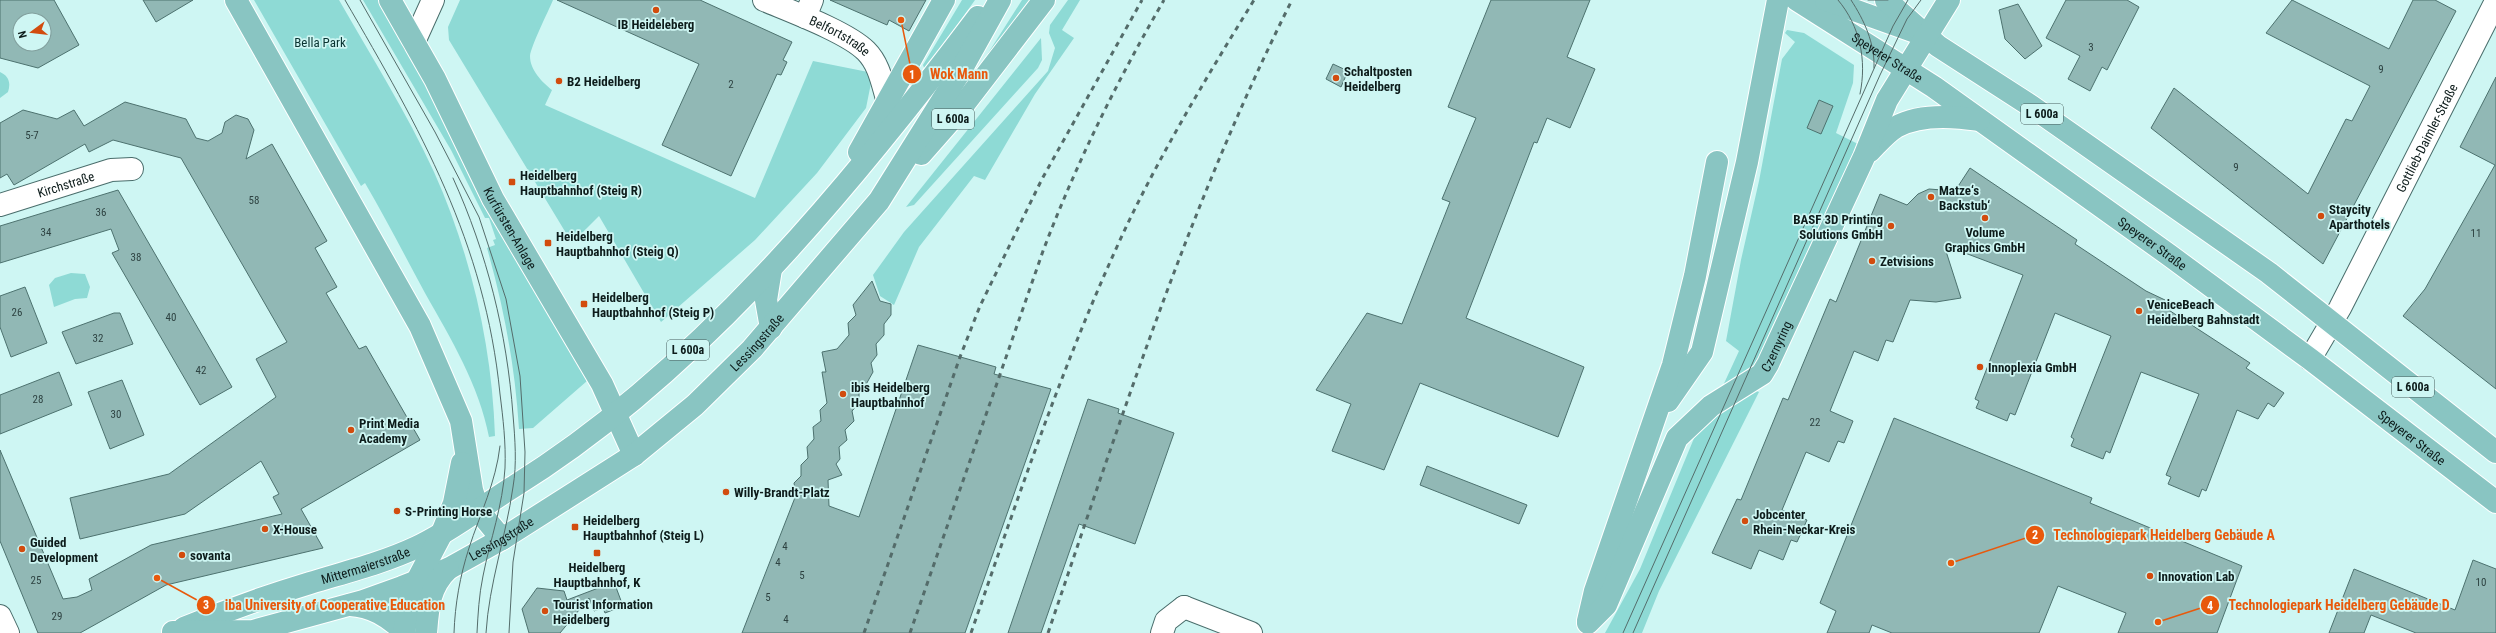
<svg xmlns="http://www.w3.org/2000/svg" width="2496" height="633" font-family="'Roboto Condensed',sans-serif">
	<style>
		.green { fill: #8edad5 }
		.building { fill: #91b8b5; stroke: #4d726f; fill-rule: evenodd }
		.lines { fill: none; stroke-linecap: round; stroke-linejoin: round }
		.minor-casing { stroke: #496d6b; stroke-width: 24 }
		.major-casing { stroke: #fff; stroke-width: 24 }
		.minor { stroke: #fff; stroke-width: 22 }
		.major { stroke: #89c5c2; stroke-width: 22 }
		.tram { stroke: #546c6a; stroke-width: 1 }
		.rail { stroke: #546c6a; stroke-width: 3; stroke-dasharray: 5 5; stroke-linecap: butt }
		.poi-dot { fill: #d24c0e; stroke: #cef6f3; stroke-width: 1.5 }
		.labels { text-anchor: middle; dominant-baseline: central; stroke-width: 3.5; stroke-linejoin: round; paint-order: stroke }
		.number-label { font-size: 11px; fill: #2e4342 }
		.shield { fill: #cef6f3; stroke: #475d5c; stroke-width: 1 }
		.shield-label { font-size: 12px; font-weight: bold; fill: #0d1c1b }
		.poi-label { font-size: 13px; font-weight: bold; fill: #0d1c1b; stroke: #cef6f3; text-anchor: start }
		.street-label { font-size: 13px; fill: #0d1c1b; stroke: #cef6f3 }
		.park-label { font-size: 13px; fill: #093331; stroke: #cef6f3 }
		.leader { fill: none; stroke: #e8590c; stroke-width: 1.5 }
		.callout-dot { fill: #e8590c; stroke: #cef6f3; stroke-width: 1.5 }
		.mark-label { font-size: 12px; text-anchor: middle; font-weight: bold; fill: #fff }
		.callout-label { font-size: 14px; text-anchor: middle; font-weight: bold; fill: #e8590c; stroke: #cef6f3; stroke-width: 3.5; stroke-linejoin: round; paint-order: stroke }
	</style>
	<rect width="100%" height="100%" fill="#cef6f3"/>
	<path class="green" d="M254,0H339C371,56 407,113 434,172C471,255 492,345 495,436L489,437C479,385 451,339 425,293C405,256 386,219 365,183L361,186Z
		M363,0H378L433,97L475,186L587,381L533,428L519,429C515,366 504,308 487,248L495,245L493,240L496,239L489,218H485L451,150Z
		M460,0H553C548,12 531,46 530,56C530,70 542,82 552,90L545,105L755,198L813,61L873,73L866,108L817,173L755,240L661,322L599,216L572,243L449,40L448,27Z
		M962,0H975L925,70L923,65Z
		M1022,0H1031L971,80Z
		M1068,0H1080L1062,30L1074,38L1035,94L985,180L974,176L919,247L894,305L880,296L873,275L904,232L1048,71L1055,48L1049,33L1050,25Z
		M1787,30L1804,33L1854,65L1853,83L1836,133L1858,144L1761,359L1750,371L1721,390L1739,351L1726,341L1741,260L1759,181L1782,59L1795,42L1785,33Z
		M1041,38L1042,60L1038,68L914,205L906,207Z
		M0,72C9,76 11,83 8,92L0,98Z
		M71,273L85,274L90,287L87,298L75,299L54,307L49,285L55,278Z
		M1754,390L1759,392L1659,591L1642,633H1605L1640,569L1697,431L1708,417Z"/>
	<path class="building" d="M0,0H54L79,45L38,68L0,58ZM20,20H44V44H20Z
		M143,0H193L156,22Z
		M557,0H700L792,42L783,60L787,62L781,75L777,74L731,176L662,145L699,64Z
		M830,0H926L909,31L889,20L887,25Z
		M1491,0H1590L1567,57L1595,69L1570,128L1547,118L1537,143L1534,142L1466,318L1584,367L1558,437L1420,383L1384,470L1332,451L1351,404L1316,390L1367,313L1402,324L1450,202L1442,199L1476,118L1448,107Z
		M2066,0H2127L2139,7L2107,70L2102,67L2090,91L2068,79L2080,56L2046,38Z
		M2292,0L2389,49L2413,0H2435L2456,11L2323,264L2151,128L2174,88L2308,194L2346,119L2352,121L2370,86L2266,33Z
		M2018,4L2042,46L2025,59L2005,39L1999,10Z
		M1333,64L1348,71L1341,87L1326,79Z
		M2496,77V389L2403,316L2425,289L2495,165L2460,147Z
		M1819,100L1833,106L1821,134L1807,128Z
		M125,102L186,119L196,138L208,141L222,133L225,122L236,115L248,119L254,130L246,159L272,144L327,241L315,248L337,287L326,293L359,349L366,346L420,440L301,509L323,548L166,585L80,633H38L0,541V450L63,599L77,597L92,590L89,579L151,545L282,514L273,497L279,494L261,461L185,514L80,539L70,498L169,474L276,397L256,359L287,342L181,158L113,140L89,152L85,144L14,185L7,174L0,178V123L23,110L57,119L74,110L84,126Z
		M1970,168L2077,240L2075,244L2146,291L2165,300L2161,305L2250,363L2246,368L2284,393L2274,407L2268,403L2258,419L2237,410L2206,491L2202,489L2199,497L2168,484L2171,477L2166,475L2199,394L2141,372L2110,453L2106,451L2103,459L2071,446L2074,439L2071,437L2111,336L2055,313L2015,415L2010,413L2007,421L1976,408L1979,401L1975,399L2023,275L1944,245L1961,298L1936,302L1910,300L1893,342L1886,340L1878,361L1854,351L1830,411L1853,421L1844,443L1838,441L1829,462L1806,452L1782,510L1807,520L1797,542L1791,540L1783,560L1759,550L1751,569L1712,553L1737,499L1741,500L1783,398L1788,400L1830,299L1836,302L1880,194L1907,205L1918,194L1929,189L1955,191Z
		M118,190L232,387L200,405L112,253L119,250L111,229L0,263V226Z
		M872,281L880,301L891,304V315L884,324V335L876,344L877,355L871,363L873,372L864,388L859,392V403L852,411L854,421L845,430L847,440L839,447L840,459L836,464L842,475L828,480L829,506L859,517L918,345L996,367L994,374L1051,389L965,633H742L796,495L794,483L801,476V465L808,458L807,447L814,439L813,427L821,421L820,410L827,403L822,372H826L822,352L837,349L849,335L848,323L856,315L853,305Z
		M25,287L47,343L11,357L0,327V296Z
		M114,313H120L133,344L76,364L62,332Z
		M59,372L72,405L0,434V395Z
		M122,380L144,435L110,449L88,392Z
		M1088,399L1119,409L1118,413L1174,433L1135,544L1079,524L1041,633H1008Z
		M1894,418L2092,498L2090,503L2242,566L2217,633H2118L2126,613L2058,586L2039,633H1892L1872,625L1869,633H1827L1836,611L1820,603Z
		M1427,466L1527,505L1519,524L1420,485Z
		M2473,560L2496,569V633H2416L2371,615L2364,633H2329L2354,569L2455,610Z
		M614,582L623,606L605,613L603,608L594,611L589,598L560,633H529L522,609L537,588L564,591L567,600Z"/>
	<g class="lines">
		<g class="minor-casing">
			<g id="minor">
				<path id="s1" d="M764,0C790,11 847,32 866,51C879,64 882,82 887,99"/>
				<path d="M805,17L812,0"/>
				<path d="M414,42L433,0"/>
				<path id="s2" d="M0,205L111,170L132,169"/>
				<path id="s3" d="M2310,359L2340,308L2496,1"/>
				<path d="M1184,607L1251,633"/>
				<path d="M0,616L8,633"/>
				<path d="M1162,633L1166,621L1184,607"/>
			</g>
		</g>
		<g class="major-casing">
			<g id="major">
				<path d="M236,0L420,326L461,421L472,490L478,510L502,539"/>
				<path id="s4" d="M390,0L435,79L493,199L602,384L634,455"/>
				<path id="s5" d="M1797,0L1934,87L2169,255L2310,359L2496,502"/>
				<path d="M1826,0L1918,33"/>
				<path d="M1886,0L1938,46L2031,106L2269,273L2496,452"/>
				<path d="M1870,151C1878,143 1886,133 1896,127C1919,114 1953,116 1979,120"/>
				<path d="M859,152L944,0"/>
				<path d="M921,154L958,112L1044,0"/>
				<path d="M771,269L766,300L771,328"/>
				<path d="M1668,401L1702,352L1747,162L1778,0"/>
				<path d="M350,605C372,606 388,617 404,631"/>
				<path d="M1588,621L1595,591L1673,365L1695,276L1717,162"/>
				<path id="s6" d="M1588,623L1606,605L1677,438L1711,406L1762,374L1768,364L1864,157L1887,100L1949,0"/>
				<path id="s7" d="M184,628C225,611 267,596 310,583C346,572 383,563 417,547C451,531 481,507 513,487C696,374 850,187 978,17"/>
				<path id="s8" d="M173,632L253,631L363,601L402,587L448,569L502,539L634,455L695,405L752,349L879,201L960,72L1000,0"/>
				<path d="M404,633L411,592L442,533L454,503L462,463"/>
				<path d="M426,633C428,608 429,587 448,569"/>
			</g>
		</g>
		<use href="#minor" class="minor"/>
		<use href="#major" class="major"/>
		<path class="tram" d="M345,0C420,129 485,242 500,394C503,418 506,443 505,468C503,505 490,540 483,576C479,595 478,614 477,633
			M360,0L435,132L479,217L506,299L520,376L525,452L524,493L513,562L509,633
			M1838,0C1860,26 1867,60 1860,94
			M1851,0C1864,20 1875,43 1874,68
			M1868,0H1888
			M453,178C487,253 507,333 513,415C515,439 517,464 513,487C506,537 489,583 486,633
			M454,633C455,604 460,576 469,548C480,514 496,482 500,446
			M1623,633L1893,26L1908,0
			M1633,633L1880,75L1907,19L1921,0"/>
		<path class="rail" d="M864,633L960,357L980,306L1042,179L1142,0
			M910,633L1043,251C1076,164 1117,81 1164,0
			M971,633C1019,495 1065,357 1127,225C1164,148 1209,73 1254,0
			M1048,633C1121,419 1190,203 1292,0"/>
	</g>
	<g class="poi-dot">
		<circle cx="656" cy="10" r="4"/>
		<circle cx="1336" cy="78" r="4"/>
		<circle cx="559" cy="81" r="4"/>
		<rect x="508" y="178" width="8" height="8" rx="2"/>
		<circle cx="1931" cy="197" r="4"/>
		<circle cx="2321" cy="216" r="4"/>
		<circle cx="1985" cy="218" r="4"/>
		<circle cx="1891" cy="226" r="4"/>
		<rect x="544" y="239" width="8" height="8" rx="2"/>
		<circle cx="1872" cy="261" r="4"/>
		<rect x="580" y="300" width="8" height="8" rx="2"/>
		<circle cx="2139" cy="311" r="4"/>
		<circle cx="1980" cy="367" r="4"/>
		<circle cx="843" cy="394" r="4"/>
		<circle cx="351" cy="430" r="4"/>
		<circle cx="726" cy="492" r="4"/>
		<circle cx="397" cy="511" r="4"/>
		<circle cx="1745" cy="521" r="4"/>
		<rect x="571" y="523" width="8" height="8" rx="2"/>
		<circle cx="265" cy="529" r="4"/>
		<circle cx="22" cy="549" r="4"/>
		<rect x="593" y="549" width="8" height="8" rx="2"/>
		<circle cx="182" cy="555" r="4"/>
		<circle cx="2150" cy="576" r="4"/>
		<circle cx="545" cy="611" r="4"/>
	</g>
	<g class="labels">
		<g class="number-label">
			<text x="2091" y="47">3</text>
			<text x="2381" y="69">9</text>
			<text x="731" y="84">2</text>
			<text x="32" y="135">5-7</text>
			<text x="2236" y="167">9</text>
			<text x="254" y="200">58</text>
			<text x="101" y="212">36</text>
			<text x="46" y="232">34</text>
			<text x="2476" y="233">11</text>
			<text x="136" y="257">38</text>
			<text x="17" y="312">26</text>
			<text x="171" y="317">40</text>
			<text x="98" y="338">32</text>
			<text x="201" y="370">42</text>
			<text x="38" y="399">28</text>
			<text x="116" y="414">30</text>
			<text x="1815" y="422">22</text>
			<text x="785" y="546">4</text>
			<text x="778" y="562">4</text>
			<text x="802" y="575">5</text>
			<text x="36" y="580">25</text>
			<text x="2481" y="582">10</text>
			<text x="768" y="597">5</text>
			<text x="57" y="616">29</text>
			<text x="786" y="619">4</text>
		</g>
		<g class="shield">
			<rect x="2021" y="104" width="42" height="20" rx="3"/>
			<rect x="932" y="109" width="42" height="20" rx="3"/>
			<rect x="667" y="340" width="42" height="20" rx="3"/>
			<rect x="2392" y="377" width="42" height="20" rx="3"/>
		</g>
		<g class="shield-label">
			<text x="2042" y="114">L 600a</text>
			<text x="953" y="119">L 600a</text>
			<text x="688" y="350">L 600a</text>
			<text x="2413" y="387">L 600a</text>
		</g>
		<g class="poi-label">
			<text x="656" y="24" text-anchor="middle">IB Heideleberg</text>
			<text x="1344" y="71">Schaltposten<tspan x="1344" dy="15">Heidelberg</tspan></text>
			<text x="567" y="81">B2 Heidelberg</text>
			<text x="520" y="175">Heidelberg<tspan x="520" dy="15">Hauptbahnhof (Steig R)</tspan></text>
			<text x="1939" y="190">Matze‘s<tspan x="1939" dy="15">Backstub‘</tspan></text>
			<text x="2329" y="209">Staycity<tspan x="2329" dy="15">Aparthotels</tspan></text>
			<text x="1883" y="219" text-anchor="end">BASF 3D Printing<tspan x="1883" dy="15">Solutions GmbH</tspan></text>
			<text x="1985" y="232" text-anchor="middle">Volume<tspan x="1985" dy="15">Graphics GmbH</tspan></text>
			<text x="556" y="236">Heidelberg<tspan x="556" dy="15">Hauptbahnhof (Steig Q)</tspan></text>
			<text x="1880" y="261">Zetvisions</text>
			<text x="592" y="297">Heidelberg<tspan x="592" dy="15">Hauptbahnhof (Steig P)</tspan></text>
			<text x="2147" y="304">VeniceBeach<tspan x="2147" dy="15">Heidelberg Bahnstadt</tspan></text>
			<text x="1988" y="367">Innoplexia GmbH</text>
			<text x="851" y="387">ibis Heidelberg<tspan x="851" dy="15">Hauptbahnhof</tspan></text>
			<text x="359" y="423">Print Media<tspan x="359" dy="15">Academy</tspan></text>
			<text x="734" y="492">Willy-Brandt-Platz</text>
			<text x="405" y="511">S-Printing Horse</text>
			<text x="1753" y="514">Jobcenter<tspan x="1753" dy="15">Rhein-Neckar-Kreis</tspan></text>
			<text x="583" y="520">Heidelberg<tspan x="583" dy="15">Hauptbahnhof (Steig L)</tspan></text>
			<text x="273" y="529">X-House</text>
			<text x="30" y="542">Guided<tspan x="30" dy="15">Development</tspan></text>
			<text x="190" y="555">sovanta</text>
			<text x="597" y="567" text-anchor="middle">Heidelberg<tspan x="597" dy="15">Hauptbahnhof, K</tspan></text>
			<text x="2158" y="576">Innovation Lab</text>
			<text x="553" y="604">Tourist Information<tspan x="553" dy="15">Heidelberg</tspan></text>
		</g>
		<g class="street-label">
			<text stroke="none"><textPath href="#s1" startOffset="84">Belfortstraße</textPath></text>
			<text stroke="none"><textPath href="#s5" startOffset="107">Speyerer Straße</textPath></text>
			<text stroke="none"><textPath href="#s3" startOffset="250">Gottlieb-Daimler-Straße</textPath></text>
			<text stroke="none"><textPath href="#s2" startOffset="69">Kirchstraße</textPath></text>
			<text stroke="none"><textPath href="#s4" startOffset="258">Kurfürsten-Anlage</textPath></text>
			<text stroke="none"><textPath href="#s5" startOffset="431">Speyerer Straße</textPath></text>
			<text stroke="none"><textPath href="#s8" startOffset="670">Lessingstraße</textPath></text>
			<text stroke="none"><textPath href="#s6" startOffset="345">Czernyring</textPath></text>
			<text stroke="none"><textPath href="#s5" startOffset="755">Speyerer Straße</textPath></text>
			<text stroke="none"><textPath href="#s8" startOffset="346">Lessingstraße</textPath></text>
			<text stroke="none"><textPath href="#s7" startOffset="192">Mittermaierstraße</textPath></text>
		</g>
		<g class="park-label">
			<text x="320" y="42">Bella Park</text>
		</g>
	</g>
	<path class="leader" d="M901 20L912 74M1951 563L2035 535M157 578L206 605M2158 622L2210 605"/>
	<g class="callout-dot">
		<circle cx="901" cy="20" r="4"/>
		<circle cx="1951" cy="563" r="4"/>
		<circle cx="157" cy="578" r="4"/>
		<circle cx="2158" cy="622" r="4"/>
		<circle cx="912" cy="74" r="10"/>
		<circle cx="2035" cy="535" r="10"/>
		<circle cx="206" cy="605" r="10"/>
		<circle cx="2210" cy="605" r="10"/>
	</g>
	<g class="mark-label">
		<text x="912" y="79">1</text>
		<text x="2035" y="539">2</text>
		<text x="206" y="609">3</text>
		<text x="2210" y="610">4</text>
	</g>
	<g class="callout-label">
		<text x="959" y="79">Wok Mann</text>
		<text x="2164" y="540">Technologiepark Heidelberg Gebäude A</text>
		<text x="335" y="610">iba University of Cooperative Education</text>
		<text x="2339" y="610">Technologiepark Heidelberg Gebäude D</text>
	</g>
	<g transform="translate(32 32) rotate(255)"><circle r="19" fill="#cef6f3" stroke="#819f9d"/>
	<path d="M0-3L7 15L0 10L-7 15Z" fill="#d24c0e"/>
	<text y="-6" font-size="11" font-weight="bold" text-anchor="middle" fill="#0d1c1b">N</text>
	</g>
</svg>
